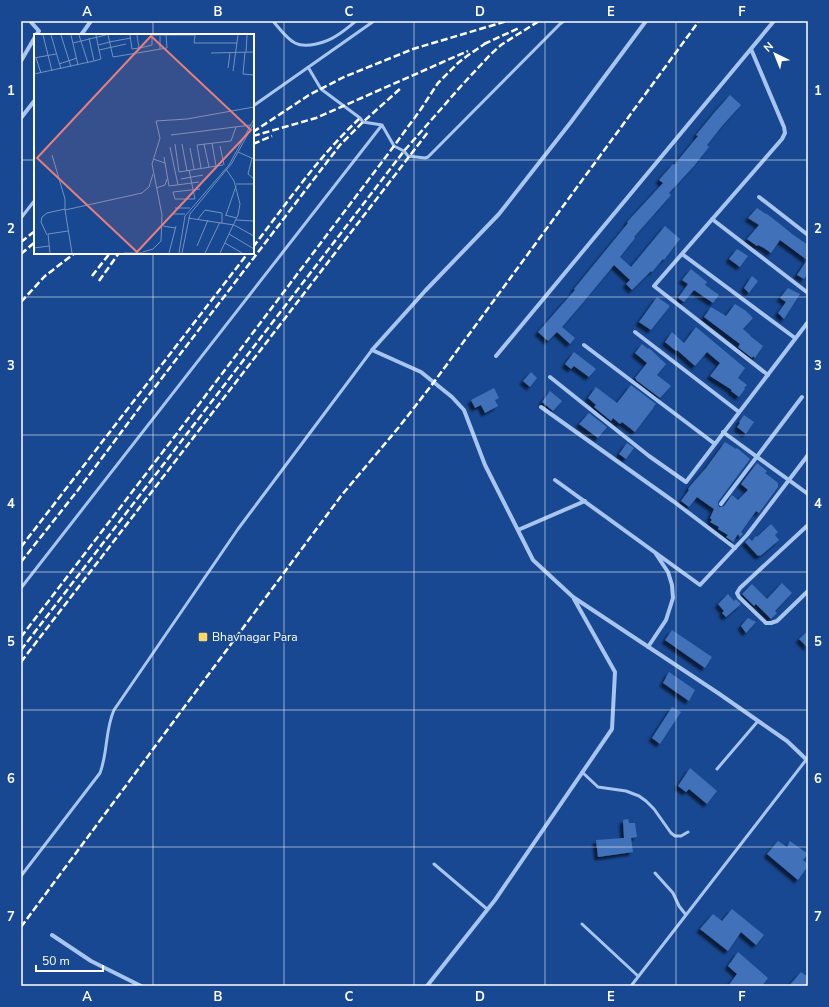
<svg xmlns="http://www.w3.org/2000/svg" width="829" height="1007" font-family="'Nunito Sans',sans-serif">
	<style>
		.building { fill: #4171b9; filter: url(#shadow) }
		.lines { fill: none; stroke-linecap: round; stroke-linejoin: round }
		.service { stroke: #a7c5ef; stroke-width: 3 }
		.minor { stroke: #a7c5ef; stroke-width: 4 }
		.rail { stroke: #fff; stroke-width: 2.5; stroke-dasharray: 7 3; stroke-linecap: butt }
		.grid { fill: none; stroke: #fff; stroke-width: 1; stroke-opacity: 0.55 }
		.poi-dot { fill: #ffd965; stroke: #184891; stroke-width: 1.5 }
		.labels { text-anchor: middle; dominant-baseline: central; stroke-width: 3; stroke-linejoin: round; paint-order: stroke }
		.poi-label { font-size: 12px; fill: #fff; stroke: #184891; text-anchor: start }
		.inset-road { fill: none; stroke: #7491bd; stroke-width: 1 }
		.view { fill: #e67e7e; fill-opacity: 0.15; stroke: #e67e7e; stroke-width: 2 }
		.inset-edge { fill: none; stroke: #fff; stroke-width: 2 }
		.neatline { fill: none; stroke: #fff; stroke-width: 1.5 }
		.grid-label { font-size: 13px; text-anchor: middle; font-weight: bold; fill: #fff }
	</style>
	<defs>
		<filter id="shadow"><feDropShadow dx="-3.5" dy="3.5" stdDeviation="1" flood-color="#0009"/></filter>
	</defs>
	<rect width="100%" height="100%" fill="#184891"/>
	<path class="building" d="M730,95L741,105L722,126L707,145L709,147L694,166L669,193L671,195L634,237L635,238L620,257L631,267L665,226L680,239L664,260L663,259L652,272L651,271L632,290L626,284L630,280L614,265L581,305L562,327L575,338L570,344L557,332L548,341L538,332L575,290L574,289L628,223L627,222L663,183L659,180L673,164L674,165L698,136L696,135L714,113Z
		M757,208L766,214H767L785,228L792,234L808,245V273L804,279L797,275L807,260L795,251L780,240L771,253L764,248L758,245L757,246L747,239L759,225L748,218Z
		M737,249L748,256L740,267L729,259Z
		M691,269L707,282L705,285L719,295L713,303L694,290L684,302L678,298L688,284L682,280Z
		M752,276L758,281L749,293L744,288Z
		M788,288L800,294L784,319L778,313L786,302L780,298Z
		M657,297L670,306L651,330L639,322Z
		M735,304L746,311L753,318L743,329L750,335V336L763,346L755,358L753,356L752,358L739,348L738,347L740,344L704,317L711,307L726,316Z
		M696,327L745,368L738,378L747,385L744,388L745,389L739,397L731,391L732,390L710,376L720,363L707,352L695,366L677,350L676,351L665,342L672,332L684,343Z
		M642,344L648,349L649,348L666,364L657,375L671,386L660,398L636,380V379L635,378L647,363L635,353Z
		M574,352L596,369L589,377L574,366L571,369L565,364Z
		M531,372L537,378L530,387L523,381Z
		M631,385L656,404L653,407H654L635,432L622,422L620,424L613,418L611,421L594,407L596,405L588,398L596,387L617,403Z
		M494,388L499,398L495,400L498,406L485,413L481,405L475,408L471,400Z
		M550,391L562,401L553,411L542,402Z
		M589,413L607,427L598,438L579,424Z
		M744,415L754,422L746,434L737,427L740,423L739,422Z
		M725,442L736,449L737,448L750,459L718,502V504L719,507H721L724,506L732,495L738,500L748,490L741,484L757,463L767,471L765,473L777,482L778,484V487L759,513L756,511L741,532L743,534L740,537L738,534L733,542L726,537L728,535L718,529L719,527L710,522L712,520L710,518L714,509L697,497L689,507L681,501L689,490L688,489L691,485L706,468Z
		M627,443L634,448L626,459L619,454Z
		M771,524L778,532L775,535L779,540L760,556L759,555L758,556L745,542L749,538L752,541L756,536L757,537Z
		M782,583L792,593L775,611L777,613L771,619L756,604L754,606L742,594L752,584L767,599Z
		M728,594L734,601L736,599L741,604L726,617L722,613L724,611L718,604Z
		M748,618L756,622L746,633L741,626Z
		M672,630L712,657L705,668L665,640Z
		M808,631V648L799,639Z
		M669,672L695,690L689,701L663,683Z
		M672,707L681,712L660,744L652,738Z
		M690,768L717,791L707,804L689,789L686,792L678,786Z
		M628,819L629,823H635L637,837L631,838L633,852L598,857L596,840L624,838L623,820Z
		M778,841L787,847L790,841L808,854L803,860L808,864V866L798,880L767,854Z
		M732,909L764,935L756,945L741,932L728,951L700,929L713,914L722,921Z
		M738,952L768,978L762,986H728L737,974L728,966Z
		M801,972L808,977V986H789Z"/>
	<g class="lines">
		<path class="service" d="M273,21C279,28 287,39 295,43C306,49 327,42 336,36C343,32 350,26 356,21
			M308,67L321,89L360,118L363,122L382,125L394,146L404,151L408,156L425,158L428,157L560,24L564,21
			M253,106L374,21
			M21,218L35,200
			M21,588L382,125
			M717,769L758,721
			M582,772L598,787L626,791L639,796L646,801L654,809L671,833L675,836H681L688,832
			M434,864L487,909
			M655,873L673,893L679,906L686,915
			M21,876L100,773C108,752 105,730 114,710L238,529L372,350
			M582,924L638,976
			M631,986L806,760"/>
		<path class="minor" d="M30,21L39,31L36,35
			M646,21L571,122L499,214L425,291L372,350L421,372L452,397L464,410L485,465L533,560L573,597L718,693L787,741L808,761
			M81,35L91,21
			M751,49L784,127L785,133L782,139L654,286L768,375
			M21,61L35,37
			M21,118L35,100
			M759,197L808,235
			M712,219L808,293
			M682,254L795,338
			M635,332L739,412
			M584,345L715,444
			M496,356L774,21
			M550,377L649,456L686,482L808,322
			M541,407L673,501L735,548
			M723,432L808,494
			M555,480L700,585L747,535L808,455
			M721,504L802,397
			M808,525L740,588L737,593L739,597L766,623H771L777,621L808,591
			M518,530L585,501
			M648,647L666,620L673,598L672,585L668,572L656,554
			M52,935L91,961L141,986
			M427,986L495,900L612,729L615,672L574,599"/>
		<path class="rail" d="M484,44L519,28
			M253,132L309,95L344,77L413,49L507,21
			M253,136L316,118L468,51
			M253,144L272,136
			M21,242L35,231
			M253,247C287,203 318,157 359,119
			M21,254L35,242
			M92,276L110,253
			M99,281L119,253
			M21,302L45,276L75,253
			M21,547L248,253
			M21,562L78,490L152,391L340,145L363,122L401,88
			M21,637L178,432L394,146L421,109L438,83L458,63L467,56L489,41
			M21,650L404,151L462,85L490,55L501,45L539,21
			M21,662L428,132
			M21,927L341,496L399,427L434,382L699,21"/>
	</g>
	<path class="grid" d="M153,21V35M284,21V986M414,21V986M545,21V986M676,21V986M21,160H35M253,160H808M153,253V986M21,297H808M21,435H808M21,572H808M21,710H808M21,847H808"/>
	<rect class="poi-dot" x="198" y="632" width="10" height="10" rx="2"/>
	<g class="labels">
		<g class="poi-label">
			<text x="212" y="637">Bhavnagar Para</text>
		</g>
	</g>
	<g transform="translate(34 34)">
		<rect width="220" height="220" fill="#184891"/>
		<path class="inset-road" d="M9,1L14,21M17,1L27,35M27,1L37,33M37,1L44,31M45,1L54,29M62,1L65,16M74,1L79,23L133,14L132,1M96,1L98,15L105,14L103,1M118,1H160M161,1L160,9H203M75,8L97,4M39,9L72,1M64,11L76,8M106,14L118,11V2M126,15V2M211,18L209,40L220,41M212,18L213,1M177,19L220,18M14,21L18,37M0,24L22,20M2,24L7,39M60,27L67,25L65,16L92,10M25,30L43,24M194,34L196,19M199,37L204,1M0,40L60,27L55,4M137,101L217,91M178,109L182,132M141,110L145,138L189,131M148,110L153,137M170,110L175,133M186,112L190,131M136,113L144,151M156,114L160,135M204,118L220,125M18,121L31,165V176L108,159L115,153L119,140M130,123L135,152L165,148M218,124L214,140L220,145M119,125L131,129M167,134L163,111L197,107L202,93M155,136L161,165M147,145L169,141M202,150H220M122,154L131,151L133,145M161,165H141L139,158L166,155M141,174H156M31,176L38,219M138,180H151M191,181L203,184M192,181L202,152M154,184L200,191L220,202M164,185L171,176L188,179V189M202,186L220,187M129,192L141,194M195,200L220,215M13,201L7,188L8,183L13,179L31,175M191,209L208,219M163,212L174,186M0,214L15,212M109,218L119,215L127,207L128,181L118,130L126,104L122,87L153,85L220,73M16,219L14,200L34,197M90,219H109M135,219L142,192M145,219L151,182L195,131L220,85M148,219L156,180L198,129L220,89M171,219L186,188M186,219L204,181L206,170L200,147L192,135"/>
		<path class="view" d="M117,2L217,96L103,218L3,124Z"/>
		<rect width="220" height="220" class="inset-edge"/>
	</g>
	<rect width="829" height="1007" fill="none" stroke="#184891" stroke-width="44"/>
	<g transform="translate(775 54) rotate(317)" stroke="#184891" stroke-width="3" paint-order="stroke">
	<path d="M0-3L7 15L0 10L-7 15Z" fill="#ffffff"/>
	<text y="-6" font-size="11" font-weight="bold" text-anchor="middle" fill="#ffffff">N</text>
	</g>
	<path d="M36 965v6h67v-6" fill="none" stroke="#ffffff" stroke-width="2"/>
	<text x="42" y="965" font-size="12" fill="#ffffff" stroke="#184891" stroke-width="3" paint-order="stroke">50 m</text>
	<rect x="22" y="22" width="785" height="963" class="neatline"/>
	<g class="grid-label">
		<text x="87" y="16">A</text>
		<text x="218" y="16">B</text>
		<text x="349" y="16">C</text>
		<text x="480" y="16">D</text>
		<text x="611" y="16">E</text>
		<text x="742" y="16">F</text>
		<text x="11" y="95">1</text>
		<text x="818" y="95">1</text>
		<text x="11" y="233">2</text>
		<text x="818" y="233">2</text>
		<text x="11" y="370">3</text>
		<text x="818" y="370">3</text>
		<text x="11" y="508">4</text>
		<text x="818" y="508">4</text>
		<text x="11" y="646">5</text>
		<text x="818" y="646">5</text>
		<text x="11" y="783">6</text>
		<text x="818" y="783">6</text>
		<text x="11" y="921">7</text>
		<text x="818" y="921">7</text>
		<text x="87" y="1001">A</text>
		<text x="218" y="1001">B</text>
		<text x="349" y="1001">C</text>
		<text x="480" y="1001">D</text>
		<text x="611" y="1001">E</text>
		<text x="742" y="1001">F</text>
	</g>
</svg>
